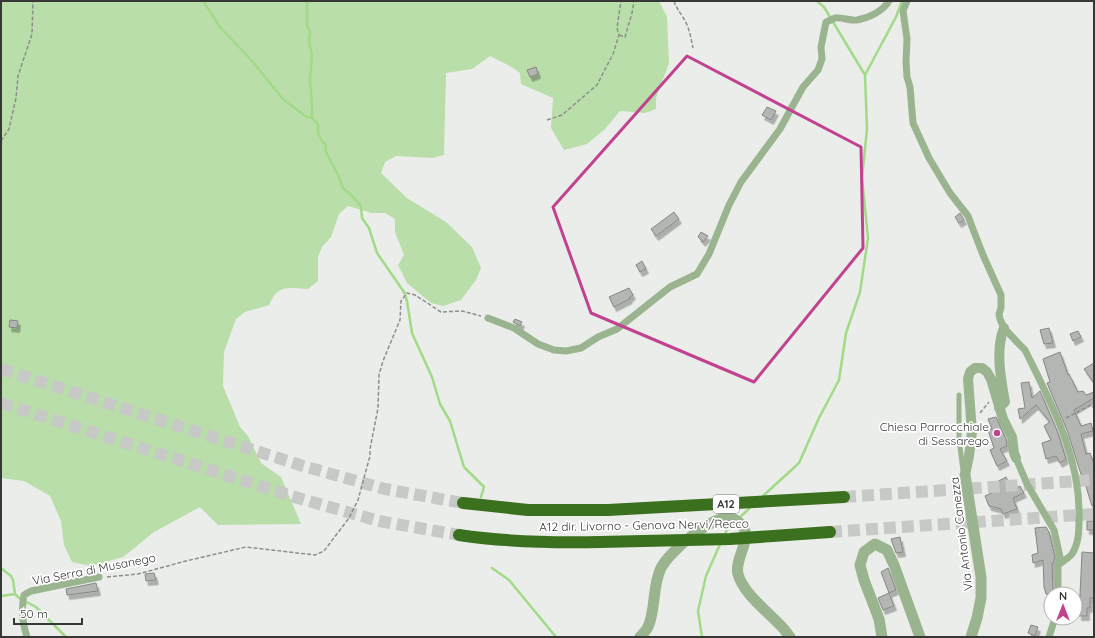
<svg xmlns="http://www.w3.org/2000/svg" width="1095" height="638" font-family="Quicksand,sans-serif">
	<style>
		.green { fill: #b9dea9 }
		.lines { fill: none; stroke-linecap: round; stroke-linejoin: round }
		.stream { stroke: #a1db88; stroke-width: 2.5 }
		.building { fill: #b3b6b2; stroke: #848783; filter: url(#shadow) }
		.motorway-tunnel { stroke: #c6c9c5; stroke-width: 12; stroke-dasharray: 12 6; stroke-linecap: butt }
		.path { stroke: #8d8f8c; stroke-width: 1.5; stroke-dasharray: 4 2; stroke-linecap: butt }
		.service { stroke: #9bb490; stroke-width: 5 }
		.pedestrian { stroke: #9bb490; stroke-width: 7 }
		.minor { stroke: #9bb490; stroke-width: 10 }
		.tertiary { stroke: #9bb490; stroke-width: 11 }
		.motorway { stroke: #3b701f; stroke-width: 12 }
		.motorway-bridge { stroke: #3b701f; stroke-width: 12 }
		.marked { fill: none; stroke: #c14390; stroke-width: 3; stroke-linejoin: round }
		.poi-dot { fill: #c14390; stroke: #fff; stroke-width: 1.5 }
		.labels { text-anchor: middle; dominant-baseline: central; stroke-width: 3.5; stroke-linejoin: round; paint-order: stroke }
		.shield { fill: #fff; stroke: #737472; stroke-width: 1 }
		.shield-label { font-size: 11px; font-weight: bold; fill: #373836 }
		.poi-label { font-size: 12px; fill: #373836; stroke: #fff; text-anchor: end }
		.street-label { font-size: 12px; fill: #373836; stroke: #fff }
	</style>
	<defs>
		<filter id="shadow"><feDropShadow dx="2.5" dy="4.5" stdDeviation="0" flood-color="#0004"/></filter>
	</defs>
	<rect width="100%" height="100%" fill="#eaede9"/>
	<path class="green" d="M1,1H659L667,17L669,63L656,98V109L645,113L620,111L605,129L587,144L564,150L551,128L553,98L521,84L520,73L510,66L490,56L472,69L446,73L444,155L432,158L396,156L385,162L381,173L407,198L446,222L472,247L481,268L476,280L461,300L443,306L431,303L407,283L398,265L404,255L395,232V219L385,213H372L348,206L339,214L331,237L322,247L318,257V281L308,289C288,288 278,284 269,305L245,312L236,319L224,352L223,386L240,427L248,436L261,463L281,477L301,524L218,525L200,507L154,532L123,557L91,566L72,562L64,545L61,521L50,496L24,481L1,478Z"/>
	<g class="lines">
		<path class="stream" d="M203,1L220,27L253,62L283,99L300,112L305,116L312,118L318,124V133L322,141L326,145L325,150L339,177L343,188L353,197L359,204L361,207L362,218L369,228L377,253L404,292L407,301L412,333L432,377L440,404L450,421L464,467L484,487L481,497
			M307,1V25L310,32L309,41L312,56L310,80L312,104V117
			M865,75L896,17L902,1
			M763,496L799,463L819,418L839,380L846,333L860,292L868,238L862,178L867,129L865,75L824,7L817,1
			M739,518L752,506
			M724,536L728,528L734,522
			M1,568L11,576L13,580L15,594L19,598L36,607L66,637
			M492,568L509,580L556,637
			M1,596L15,594
			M702,637L698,611L706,576L721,542"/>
	</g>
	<path class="building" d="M536,67L538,74L530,77L527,70Z
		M767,107L776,111L771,120L762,115Z
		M674,212L679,219L656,236L651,229Z
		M960,213L964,220L959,223L955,217Z
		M701,232L708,236L703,242L698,237Z
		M642,261L646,269L640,272L636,265Z
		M629,288L633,295L629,298L630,299L614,307L609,297Z
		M515,319L522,322L520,326L513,322Z
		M10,320L18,321L17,328L9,327Z
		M1049,328L1053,343L1044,344L1040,330Z
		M1078,331L1081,337L1073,341L1070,334Z
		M1060,352L1068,375L1069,374L1078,392L1083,391L1086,395L1094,392V398L1074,410L1081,426L1091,423L1093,431L1081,434L1086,454L1090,453L1094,464V506H1092L1083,477H1082L1079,468L1067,430L1047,383L1050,382L1043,359Z
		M1094,363V383L1084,369Z
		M1029,382L1032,398L1040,391L1058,433L1066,459L1060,463L1056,456L1046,459L1042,443L1051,440L1044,426L1050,422L1036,405L1020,419L1018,409L1025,408L1021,383Z
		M996,417L1006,439L1007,446L1000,449L1007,461L997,466L990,450L994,448L988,430L992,429L988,419Z
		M1006,477L1012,490L1020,486L1024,493L1013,498L1017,509L1003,514L1001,509L989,506L985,496L998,490L993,484Z
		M1087,521H1094V530H1087Z
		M1046,527L1049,532L1055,557L1053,563H1052L1053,594H1046L1044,587L1043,560L1033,563L1032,555L1038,553L1035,528Z
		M900,537L903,552L896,553L891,539Z
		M1082,552L1094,553V598H1090V608H1087V616H1079Z
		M888,568L896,590L889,593L881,572Z
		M154,573L156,580L146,581L145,574Z
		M96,583L98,591L67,595L66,589Z
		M889,593L894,606L883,610L878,598Z
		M1031,625L1038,627L1035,636L1028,633Z"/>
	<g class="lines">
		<path class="motorway-tunnel" d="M1,369L303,466L385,489L463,503
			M1,403L298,498L379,521L459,535
			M844,497L1094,480
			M830,532L1094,514"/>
		<path class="path" d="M674,1C676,8 680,12 684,19C689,27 691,38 693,48
			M619,35L625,37L632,13L634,1
			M547,120L562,115L597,85L613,54L619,35L617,28L621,1
			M1,141L9,129L16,98L18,76L32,34L33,1
			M980,413L989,402
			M1066,418L1091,405L1094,408
			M107,577L138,574L186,561L246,547L315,555L324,551L349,518L358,500L370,456V449L378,408L379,375L383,361L400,320L401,301L407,293L415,295L441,312L462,311L481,316"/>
		<path class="service" d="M959,395V439L963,471"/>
		<path class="pedestrian" d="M907,1L903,11L907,39L906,62L907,77L910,87L913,123L929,158L950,193L968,216L971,224L983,255L1001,295V308L999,314L1000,319L1004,328L1018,343L1025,350C1051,403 1081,457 1079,519C1079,530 1079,543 1072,554C1069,558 1062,562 1058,565
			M488,318L514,328L538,344L554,350L566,351L581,348L598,337L617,329L670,287L697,274L709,254L729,205L741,182L780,129L803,87L818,70L822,59L821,47L826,22C829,21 832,19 835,18C842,17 850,21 857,20C869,18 883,11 889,1
			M1016,458L1027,484L1054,530L1060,557L1058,565V594
			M27,637C22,622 21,610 24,595L31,591L99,577
			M1049,637L1055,618"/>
		<path class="minor" d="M999,408L1005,402C1001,380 995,350 1004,328
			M965,475L969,456L972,432L968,379L970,372L975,368H982L987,372L991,379L1003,419L1012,437L1014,453L1016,458"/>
		<path class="tertiary" d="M965,475L981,577V598L977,618L971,637
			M640,637C643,634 646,631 648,627C656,610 652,586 661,568C669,552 713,514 731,518C735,519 741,523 743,527C752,539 734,560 738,574C743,593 766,610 778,623C783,627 786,632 790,637
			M882,637L879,619L864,580L860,565L864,552L875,544L887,550L894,565L920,637"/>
		<path class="motorway" d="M463,503L528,510H608L844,497
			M459,535C506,542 553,543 600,542"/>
		<path class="motorway-bridge" d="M600,542L730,539L830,532"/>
	</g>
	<path class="marked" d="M687,56L861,147L863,248L754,382L591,313L553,207Z"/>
	<circle class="poi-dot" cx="997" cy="433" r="4"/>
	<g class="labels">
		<rect class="shield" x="713" y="495" width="26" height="18" rx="3"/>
		<g class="shield-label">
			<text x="726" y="504">A12</text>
		</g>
		<g class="poi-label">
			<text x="989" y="426">Chiesa Parrocchiale<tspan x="989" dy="14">di Sessarego</tspan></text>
		</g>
		<g class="street-label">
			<text transform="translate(644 525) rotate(-1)">A12 dir. Livorno - Genova Nervi/Recco</text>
			<text transform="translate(961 534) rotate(-97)">Via Antonio Canezza</text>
			<text transform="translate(94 569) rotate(-11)">Via Serra di Musanego</text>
		</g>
	</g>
	<rect width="1095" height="638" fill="none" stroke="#373836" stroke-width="4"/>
	<g transform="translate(1063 606)"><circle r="19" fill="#ffffff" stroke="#afafaf"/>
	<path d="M0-3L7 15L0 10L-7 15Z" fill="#c14390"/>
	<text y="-6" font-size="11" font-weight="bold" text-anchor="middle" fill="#373836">N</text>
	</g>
	<path d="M14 618v6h68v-6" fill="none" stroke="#373836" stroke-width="2"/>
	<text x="20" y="618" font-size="12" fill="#373836" stroke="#ffffff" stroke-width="3" paint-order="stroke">50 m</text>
</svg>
